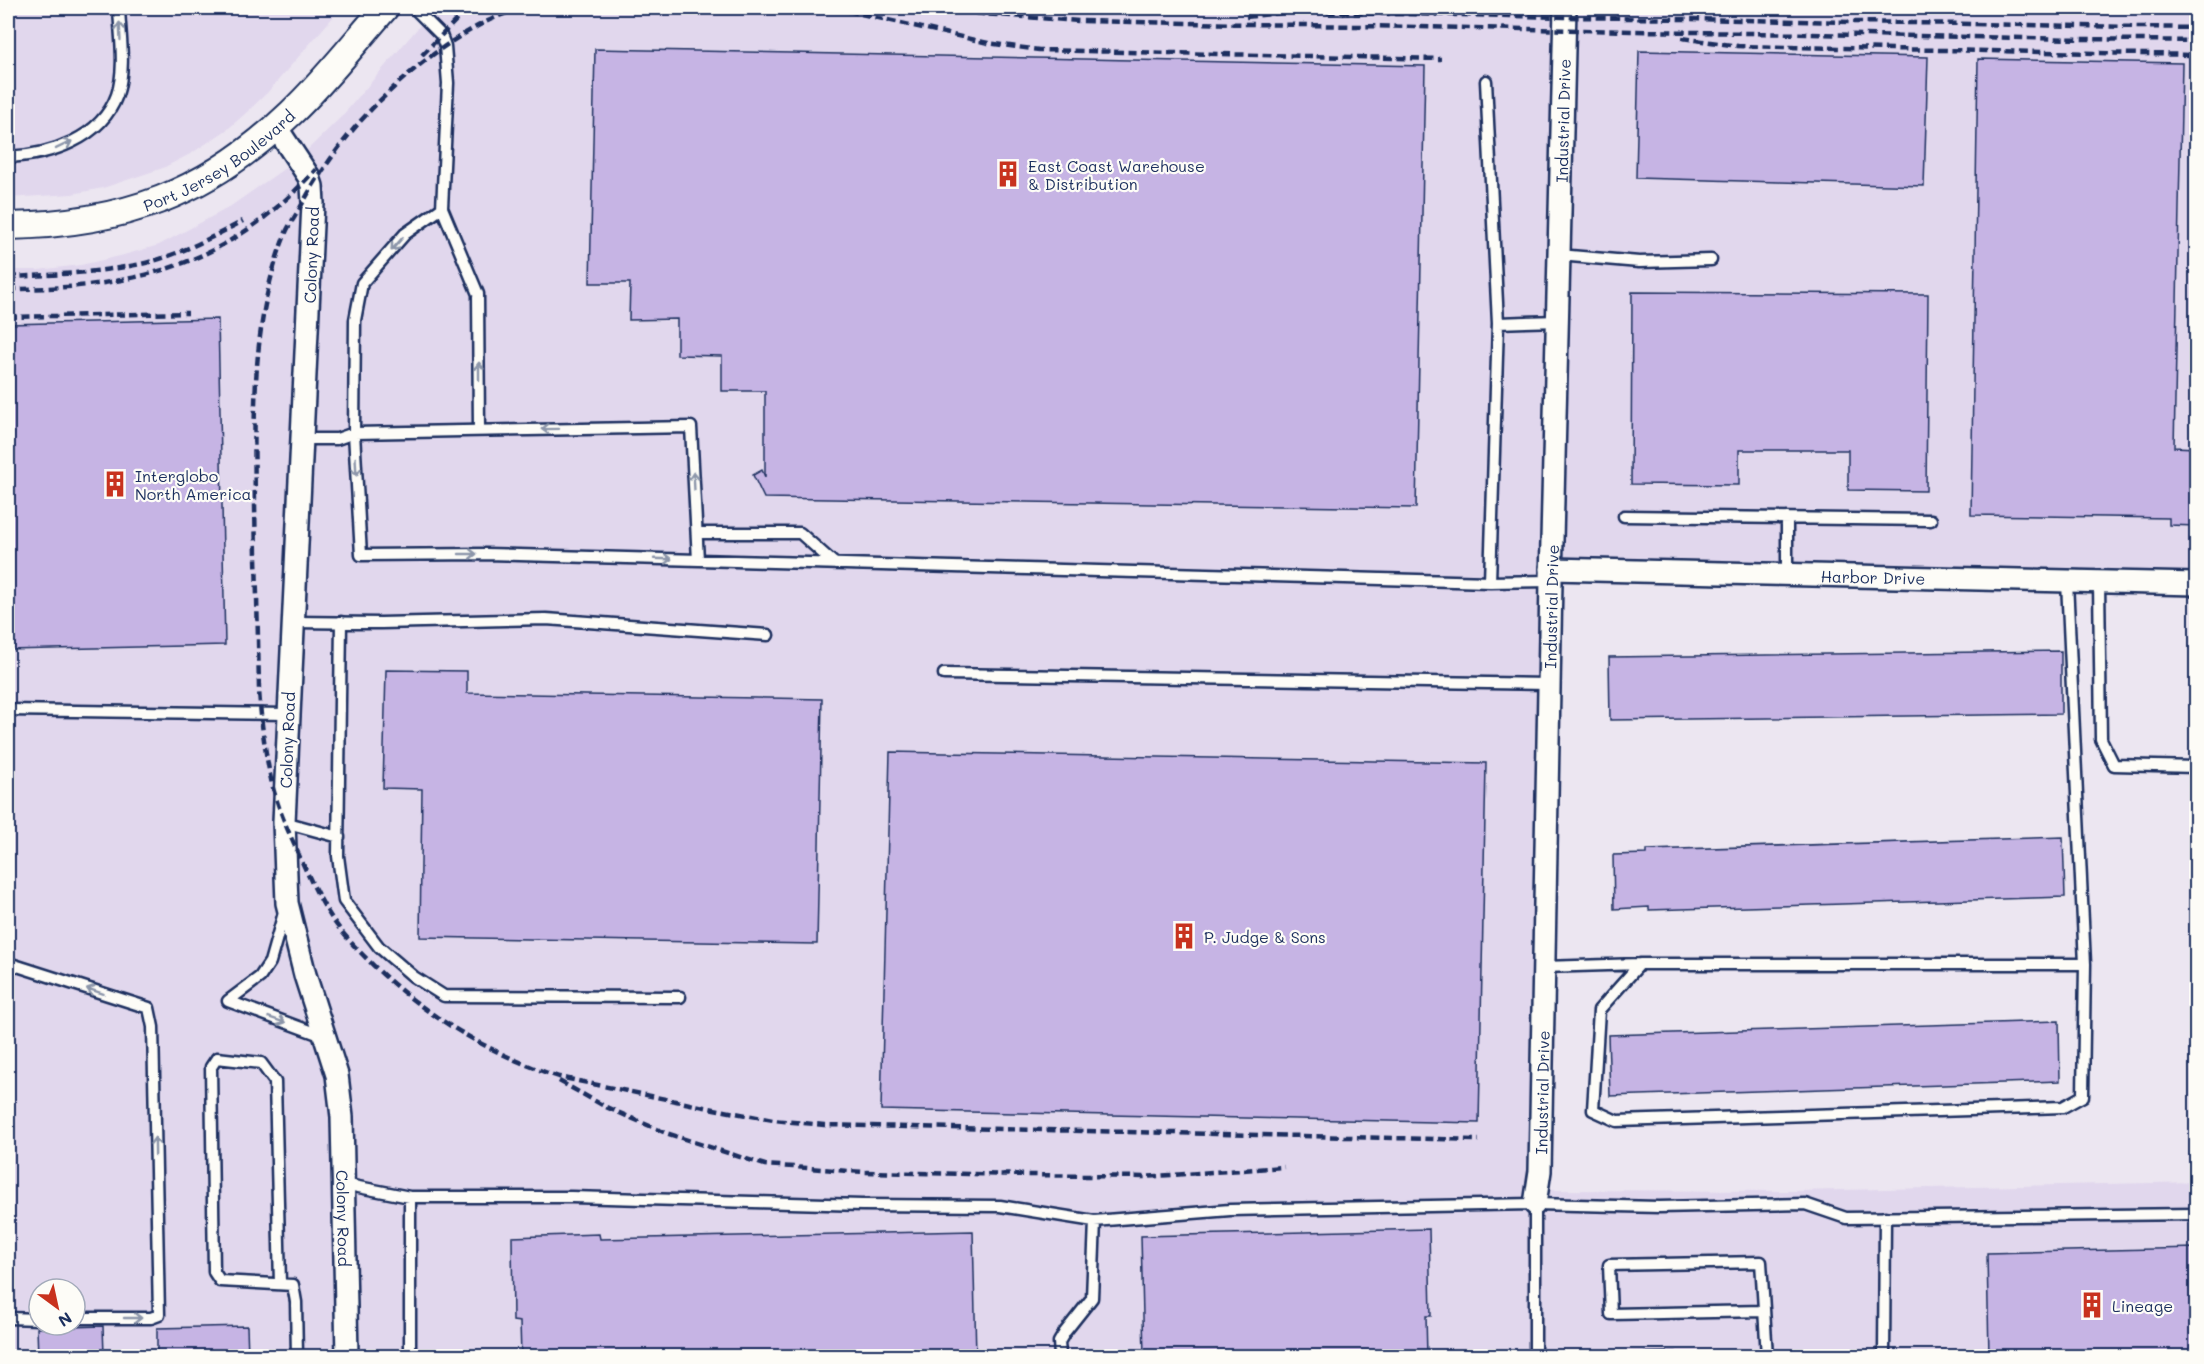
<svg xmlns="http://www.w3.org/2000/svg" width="2204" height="1364" font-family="Mali,sans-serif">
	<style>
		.built { fill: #e1d7ed; fill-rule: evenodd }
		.building { fill: #c6b4e4; stroke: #1b2f5e; stroke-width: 1.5 }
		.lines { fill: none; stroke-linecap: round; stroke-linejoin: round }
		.service-casing { stroke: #1b2f5e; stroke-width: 15 }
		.minor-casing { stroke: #1b2f5e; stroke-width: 26 }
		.tertiary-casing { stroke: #1b2f5e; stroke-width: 30 }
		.service { stroke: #fdfcf7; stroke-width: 10 }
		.minor { stroke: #fdfcf7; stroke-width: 21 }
		.tertiary { stroke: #fdfcf7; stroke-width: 26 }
		.rail { stroke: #1b2f5e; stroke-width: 4.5; stroke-dasharray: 9 4.5; stroke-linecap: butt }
		.oneway { stroke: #8c96aa }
		.labels { text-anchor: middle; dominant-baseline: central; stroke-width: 4.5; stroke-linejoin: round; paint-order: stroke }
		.street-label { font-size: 16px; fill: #1b2f5e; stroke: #fdfcf7 }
		.poi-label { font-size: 16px; fill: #1b2f5e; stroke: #fdfcf7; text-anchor: start }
	</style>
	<rect width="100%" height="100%" fill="#ece6f1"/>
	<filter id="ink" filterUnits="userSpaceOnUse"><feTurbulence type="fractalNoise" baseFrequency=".0167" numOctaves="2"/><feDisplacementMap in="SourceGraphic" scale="12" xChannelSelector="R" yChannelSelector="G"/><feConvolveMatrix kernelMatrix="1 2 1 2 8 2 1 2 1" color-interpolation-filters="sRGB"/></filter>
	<g filter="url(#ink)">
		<path class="built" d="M8,8H341L267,93L247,112L228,129L192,153L163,168L103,188L72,194L8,198Z
			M435,8H2196V585L1552,578L1540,1190L1796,1191L2196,1182V1356H8V270H38L81,265L120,256L159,245L228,208L298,159L342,116ZM39,1289H75V1325H39Z"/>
		<path class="building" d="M595,49L1425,66L1416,508L764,498L753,475L762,470L765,477V391H722V356L677,355V319L629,320L630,283H590Z
			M1639,51L1928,57L1924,186L1636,178Z
			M1978,59L2182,63L2174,447L2196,448V526L2169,525V518L1971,515Z
			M1632,292L1928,294L1926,491L1848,490V450H1739V485L1631,484Z
			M218,319L225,645L8,650V324Z
			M2061,651V714L1610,720L1609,657Z
			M386,670L467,671V693L822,699L817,944L420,937L422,789L383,788Z
			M890,752L1486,763L1479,1123L881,1110Z
			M2063,837L2065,897L1649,910V907L1614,909L1613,855L1647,854V850Z
			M2059,1021L2060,1081L1610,1096L1608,1035Z
			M1429,1229L1431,1316H1426L1427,1356H1144L1141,1236Z
			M973,1231L976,1356H521L520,1322L513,1321L512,1237L599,1234L600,1239Z
			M2196,1248V1356H1989L1987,1253Z
			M103,1326L104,1355L157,1354V1328L247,1326L248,1356H38L37,1328Z
			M38,1352V1356H8V1353Z
			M1676,1352L1677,1356H1600V1353Z"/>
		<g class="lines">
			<g class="service-casing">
				<path id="service" d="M414,8L441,35L445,46L448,83L442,208L478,294L479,430
					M1486,81L1498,323L1490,582
					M8,157C50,155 101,139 117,95C126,68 120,35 119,8
					M442,208L405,234L362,283L355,320L354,433L361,555L486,554L1490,582L1551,581
					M1559,255L1639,262L1711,260
					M1498,323L1558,321
					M302,439H337L354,433L691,427L698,560
					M1624,516L1931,520
					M697,533H800L835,564
					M1787,575V518
					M2099,582L2101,739L2114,765L2196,767
					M293,622L381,623L546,619L768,635
					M341,622L338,856L344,901L379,947L414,977L444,996L680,997
					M944,674L1549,684
					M8,710L289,714
					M284,822L339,837
					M8,963L149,1008L153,1027L159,1315L151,1318H75
					M1640,964L1599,1010L1593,1110L1617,1121L2063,1107L2083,1096L2085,964
					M1544,967L1640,964H2085L2067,582
					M228,1001L260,977L270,962L285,909
					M228,1001L323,1036
					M343,1184L410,1197H571L862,1205L1000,1206L1094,1221L1230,1210L1535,1204L1659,1207L1805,1204L1846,1218L2196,1214
					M410,1197V1350L412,1356
					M1535,1204V1356
					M280,1284L275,1082L261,1063L217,1058L211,1067L214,1272L220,1281L293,1285L296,1302L297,1356
					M1764,1311L1611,1314L1609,1265L1761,1262L1767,1356
					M8,1318L39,1319
					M1060,1356L1059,1342L1065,1332L1092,1298L1095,1221
					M1884,1356L1885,1217"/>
			</g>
			<g class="minor-casing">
				<g id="minor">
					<path id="s1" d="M276,127L309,177L312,186L313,203L284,822L287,903L305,975L337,1075L342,1117L347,1356"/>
					<path id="s2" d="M1551,569L2196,584"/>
					<path id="s3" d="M1535,1204L1540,1171L1551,581L1565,8"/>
				</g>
			</g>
			<g class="tertiary-casing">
				<g id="tertiary">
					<path id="s4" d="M8,226C123,224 207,194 291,113C325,81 354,43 385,8"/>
				</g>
			</g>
			<use href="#service" class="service"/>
			<use href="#minor" class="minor"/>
			<use href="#tertiary" class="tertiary"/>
			<path class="rail" d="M520,8C471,24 425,57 388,93C353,125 323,166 300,208C295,217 288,226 285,235C251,321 254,413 255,504C256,566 258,628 259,690C261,722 265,753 272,784C278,808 288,831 298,853C308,875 318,897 331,917C341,932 354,946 367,959C421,1014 486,1052 559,1077L714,1109L773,1120L824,1125L1479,1140
				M835,8L988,43L1039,50L1441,59
				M935,8L983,14L1080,21L2196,41
				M1010,8H1040
				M1246,17L1287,12L2196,28
				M1682,38L1738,46L2196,55
				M422,55L468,8
				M8,277C52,275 97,273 141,264C177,256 211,238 243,221
				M8,289C134,289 229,266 316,169
				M8,317L188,313
				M559,1081L606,1107L666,1133L765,1165L863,1172L1143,1177L1284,1167"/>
		</g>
		<defs><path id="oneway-shaft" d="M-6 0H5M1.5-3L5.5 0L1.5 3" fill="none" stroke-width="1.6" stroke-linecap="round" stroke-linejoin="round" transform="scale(1.5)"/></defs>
		<g class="oneway">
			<use href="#oneway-shaft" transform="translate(120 31) rotate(-93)"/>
			<use href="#oneway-shaft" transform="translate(64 145) rotate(-26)"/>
			<use href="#oneway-shaft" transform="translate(397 244) rotate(131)"/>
			<use href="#oneway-shaft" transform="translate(479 371) rotate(-90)"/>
			<use href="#oneway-shaft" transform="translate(550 429) rotate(179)"/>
			<use href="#oneway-shaft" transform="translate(356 467) rotate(87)"/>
			<use href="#oneway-shaft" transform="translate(694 481) rotate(-93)"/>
			<use href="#oneway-shaft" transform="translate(468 554)"/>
			<use href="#oneway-shaft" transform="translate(663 559) rotate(2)"/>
			<use href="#oneway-shaft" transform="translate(95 991) rotate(-162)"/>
			<use href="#oneway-shaft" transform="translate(277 1020) rotate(19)"/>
			<use href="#oneway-shaft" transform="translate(155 1146) rotate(-91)"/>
			<use href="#oneway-shaft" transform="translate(133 1318)"/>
		</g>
	</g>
	<defs>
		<g id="building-bare" transform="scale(2.07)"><path d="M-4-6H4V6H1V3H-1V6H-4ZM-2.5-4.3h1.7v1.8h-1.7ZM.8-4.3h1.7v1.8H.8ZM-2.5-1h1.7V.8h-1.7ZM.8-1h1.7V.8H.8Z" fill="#c8321e" stroke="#fdfcf7" stroke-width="2.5" paint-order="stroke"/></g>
	</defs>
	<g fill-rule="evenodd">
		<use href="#building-bare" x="1008" y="174"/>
		<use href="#building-bare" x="115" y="484"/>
		<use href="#building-bare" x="1184" y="936"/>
		<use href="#building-bare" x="2092" y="1305"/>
	</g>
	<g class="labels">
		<g class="street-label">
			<text stroke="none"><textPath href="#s3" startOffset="1084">Industrial Drive</textPath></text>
			<text stroke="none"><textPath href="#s4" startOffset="226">Port Jersey Boulevard</textPath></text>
			<text transform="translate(311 255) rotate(-88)">Colony Road</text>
			<text stroke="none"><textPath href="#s2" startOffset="322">Harbor Drive</textPath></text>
			<text stroke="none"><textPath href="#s3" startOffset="598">Industrial Drive</textPath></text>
			<text transform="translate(287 740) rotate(-88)">Colony Road</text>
			<text stroke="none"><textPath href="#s3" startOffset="112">Industrial Drive</textPath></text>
			<text stroke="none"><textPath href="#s1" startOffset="1110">Colony Road</textPath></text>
		</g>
		<g class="poi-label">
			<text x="1028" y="165">East Coast Warehouse<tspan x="1028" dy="18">&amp; Distribution</tspan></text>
			<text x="135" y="475">Interglobo<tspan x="135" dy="18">North America</tspan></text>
			<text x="1204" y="936">P. Judge &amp; Sons</text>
			<text x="2112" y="1305">Lineage</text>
		</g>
	</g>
	<rect width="2204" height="1364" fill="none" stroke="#fdfcf7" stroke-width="30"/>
	<rect x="15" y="15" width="2174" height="1334" fill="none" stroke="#1b2f5e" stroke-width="2" filter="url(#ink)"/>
	<g transform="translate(57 1307) rotate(147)"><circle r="28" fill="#fdfcf7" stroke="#a3aaba" stroke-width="1.5"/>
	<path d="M0-4.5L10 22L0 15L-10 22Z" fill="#c8321e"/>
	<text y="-9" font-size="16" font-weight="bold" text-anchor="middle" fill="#1b2f5e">N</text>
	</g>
</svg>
